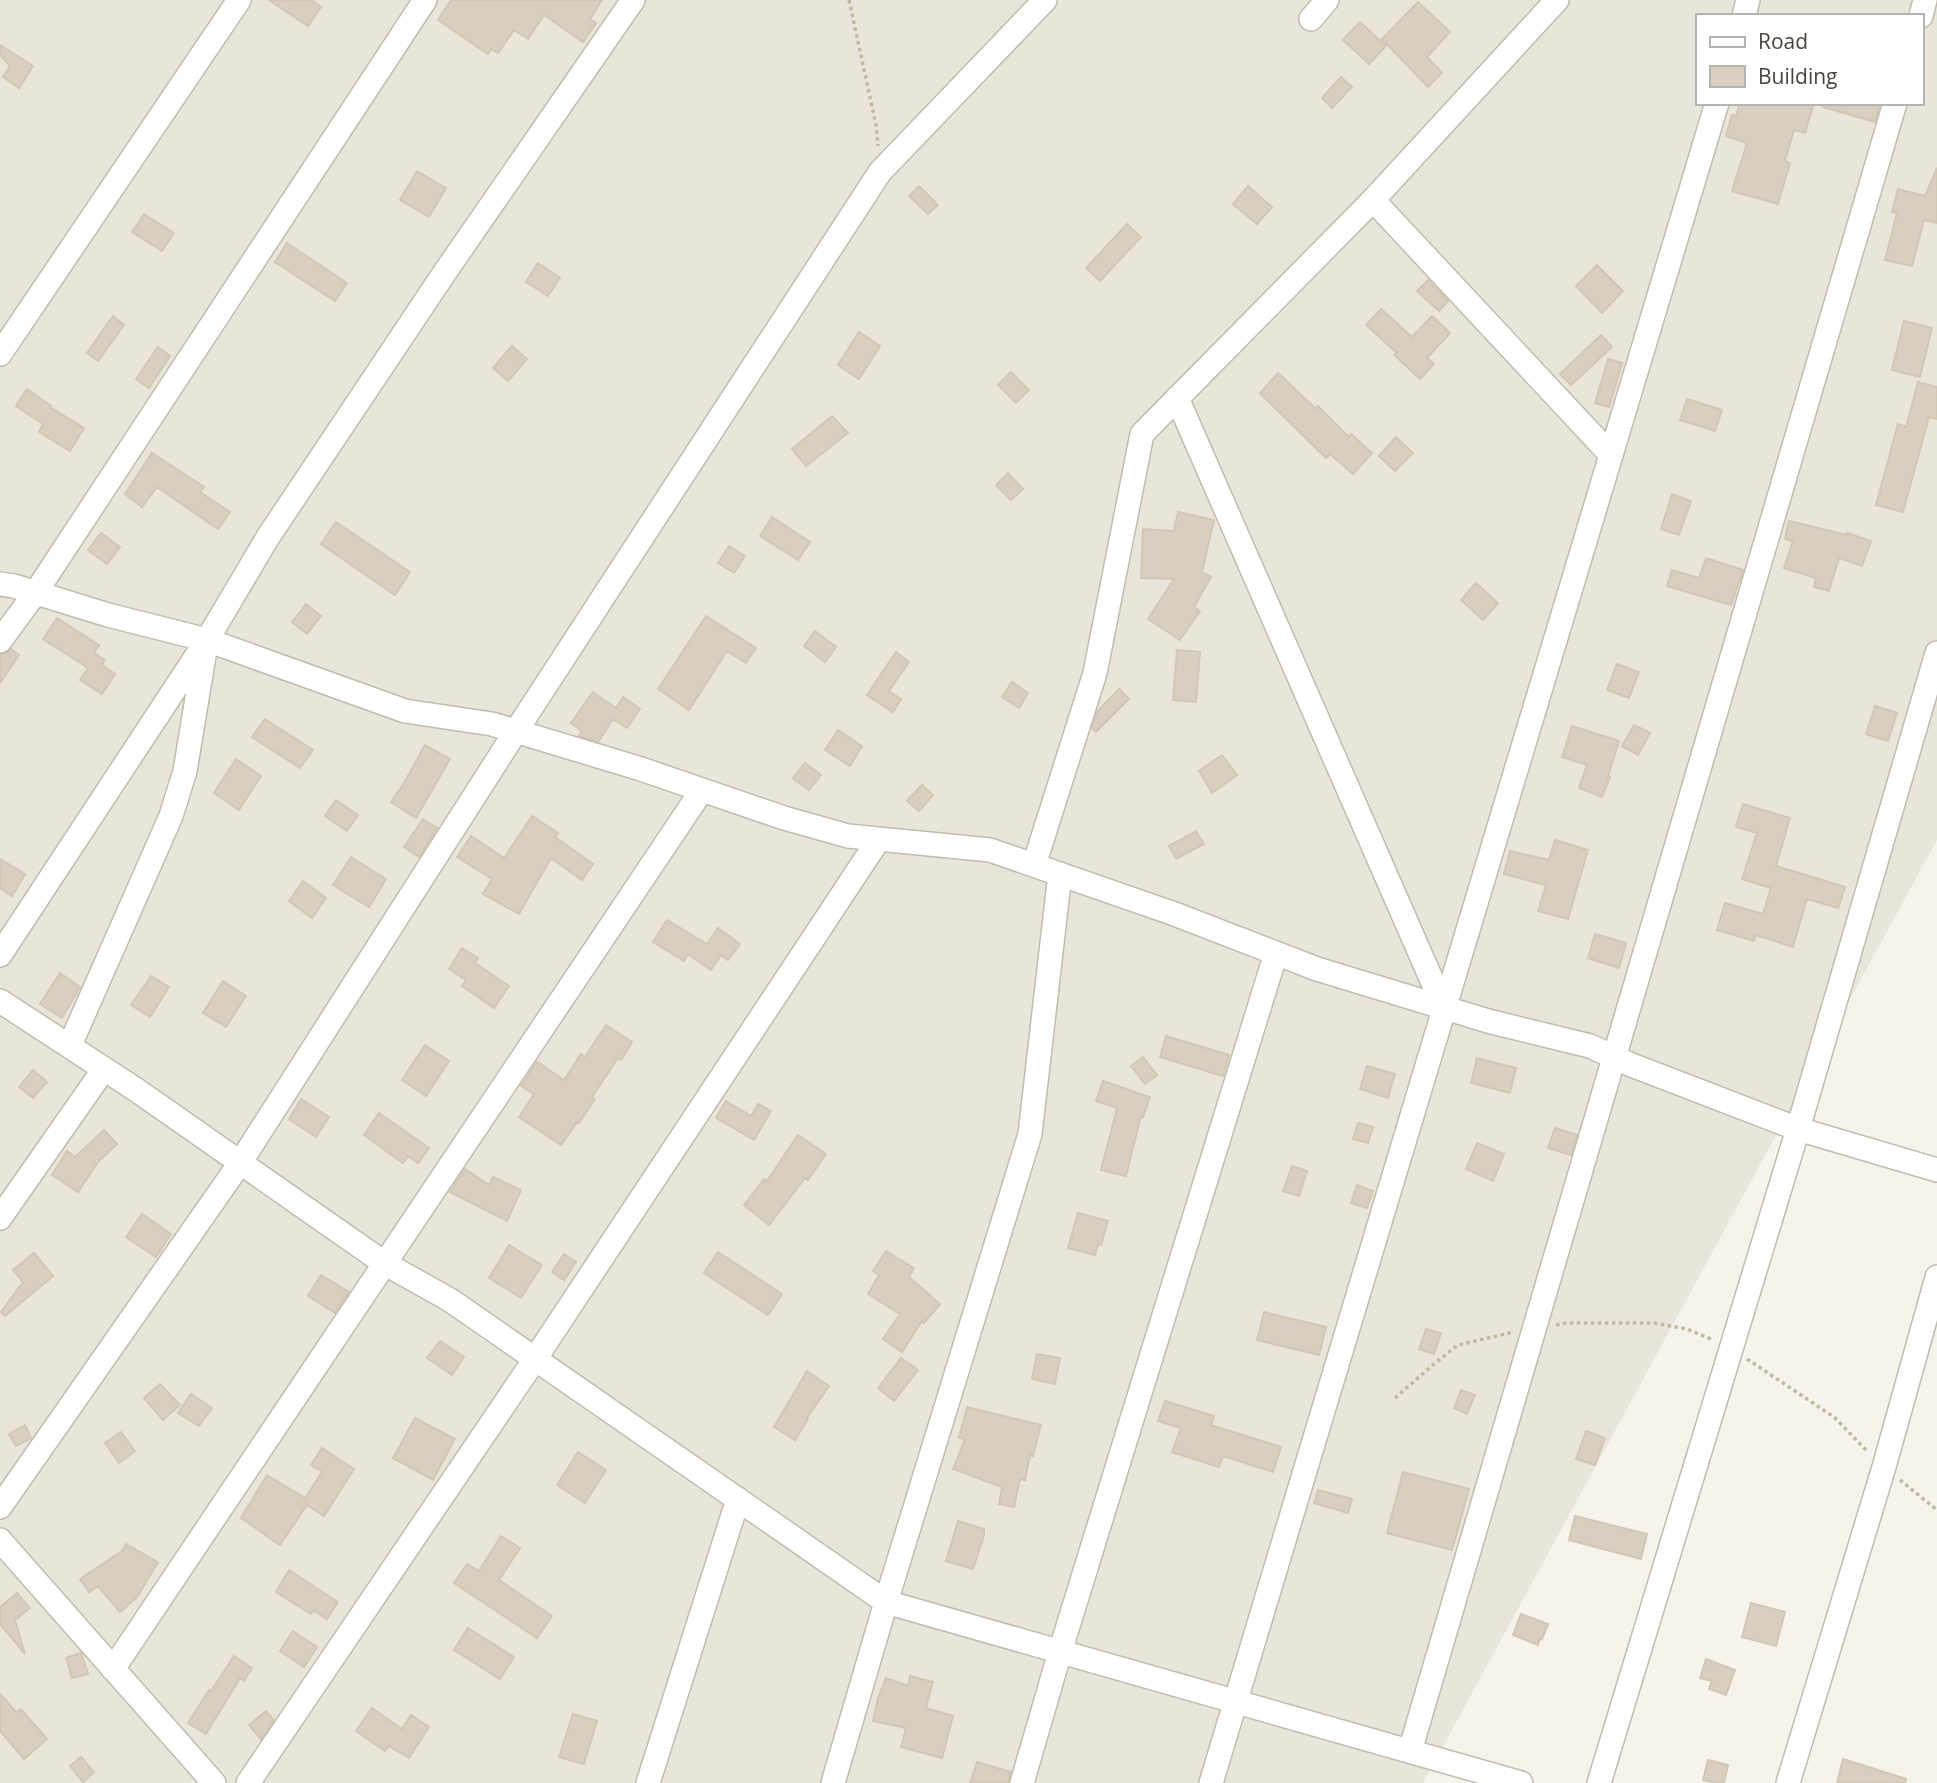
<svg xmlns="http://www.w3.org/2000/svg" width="1937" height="1783" font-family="'Open Sans',sans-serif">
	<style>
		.residential { fill: #eae5da; fill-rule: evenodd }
		.building { fill: #d8cfc1; stroke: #d3c7b4; stroke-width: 2 }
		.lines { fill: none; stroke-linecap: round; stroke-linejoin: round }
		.minor-casing { stroke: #c2bbae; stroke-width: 26 }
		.path { stroke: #c4b79f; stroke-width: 3.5; stroke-dasharray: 3.5 3.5; stroke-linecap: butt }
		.minor { stroke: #fff; stroke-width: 23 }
	</style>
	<rect width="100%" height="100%" fill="#f6f3ec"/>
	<path class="residential" d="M0,0H1937V840L1423,1783H0ZM1697,16H1921V103H1697Z"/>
	<path class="building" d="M269,0H311L321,7L308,26Z
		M451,0H602L590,19L596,23L583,42L544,15L528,39L514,30L498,53L491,49L488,54L438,20Z
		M1418,2L1450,32L1427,57L1442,73L1428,87L1382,39Z
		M1360,22L1386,46L1369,64L1343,40Z
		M0,45L33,66L19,88L3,77L10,66L0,55Z
		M1341,77L1352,87L1332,108L1322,98Z
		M1740,103H1814L1805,133L1794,130L1785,161L1790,163L1778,204L1732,191L1747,143L1726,136L1732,115L1736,116Z
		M1824,103H1880L1875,122L1823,107Z
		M1937,168V223L1924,220L1912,266L1885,260L1897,213L1892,212L1898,189L1925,196Z
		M417,171L446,188L429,217L400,200Z
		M919,186L938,205L928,214L909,196Z
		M1248,186L1272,207L1257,224L1233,204Z
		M144,214L174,233L162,251L132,232Z
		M1127,224L1141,237L1100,281L1086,268Z
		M287,243L347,283L335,301L275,262Z
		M538,263L560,278L548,296L526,282Z
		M1597,265L1623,291L1602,313L1576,286Z
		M1428,280L1448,301L1439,311L1417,291Z
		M1381,309L1412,337L1432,316L1450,333L1427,358L1434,364L1420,379L1394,355L1397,353L1366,325Z
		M113,316L124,325L98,361L87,353Z
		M1904,321L1932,328L1920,377L1892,370Z
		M859,332L880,346L859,379L838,365Z
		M1601,335L1612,347L1571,385L1560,374Z
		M512,346L527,359L508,381L493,368Z
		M158,347L170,356L149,388L136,379Z
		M1608,359L1622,363L1609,407L1595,403Z
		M1011,372L1029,390L1016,403L998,385Z
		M1278,373L1316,409L1318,406L1349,437L1351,434L1372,453L1353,474L1330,454L1326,458L1260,393Z
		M1918,382L1937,387V419L1929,417L1903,512L1876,505L1898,424L1906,427Z
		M27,389L51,406L50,407L84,428L70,451L39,432L43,424L16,406Z
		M1687,399L1722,410L1715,431L1680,420Z
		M832,416L848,433L806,466L792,449Z
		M1396,437L1413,453L1395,471L1379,456Z
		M152,453L204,487L200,492L230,512L218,529L157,487L142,507L125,494Z
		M1008,473L1023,489L1011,500L996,485Z
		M1672,494L1691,501L1679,535L1661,529Z
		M1178,512L1214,520L1202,572L1211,577L1194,607L1200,611L1180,640L1148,619L1174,579L1141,578L1143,529L1174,531Z
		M772,517L810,542L798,560L760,536Z
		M1789,521L1847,535V533L1871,541L1862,566L1839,558L1829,591L1814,587L1816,578L1784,568L1793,541L1785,539Z
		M336,522L410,572L395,595L321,544Z
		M101,533L120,547L107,564L88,550Z
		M729,546L745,556L734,573L718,563Z
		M1706,558L1743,570L1731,605L1667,586L1672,570L1699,578Z
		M1476,583L1498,603L1483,620L1461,600Z
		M306,604L321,616L307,634L292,622Z
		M706,616L756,648L746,663L727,651L689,710L658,689Z
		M57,618L99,645L94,653L105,660L102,665L115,674L102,694L80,680L88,668L43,639Z
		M815,631L836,647L825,662L804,646Z
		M11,649L19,655L0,683V655L6,653Z
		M1177,650L1200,652L1196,702L1173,700Z
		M896,652L909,662L889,691L901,699L893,712L867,695Z
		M1617,664L1639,672L1629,698L1607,690Z
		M1012,682L1028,693L1019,708L1002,697Z
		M1119,689L1129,699L1096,732L1092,728L1097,712Z
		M593,692L616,708L623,697L640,709L627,728L613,719L598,742L579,736L582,731L571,723Z
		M1875,706L1897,713L1888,741L1866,734Z
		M265,719L313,750L300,768L252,737Z
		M1634,725L1650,733L1638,755L1622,746Z
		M1572,726L1619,741L1608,776L1610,777L1602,797L1579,788L1587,765L1562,757Z
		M838,730L862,746L850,766L825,750Z
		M425,745L450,759L416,818L391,802L404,783Z
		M1222,755L1237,775L1212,793L1199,771Z
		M236,759L261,776L239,810L214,793Z
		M805,763L821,775L809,790L793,778Z
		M922,785L933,795L919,811L907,801Z
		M336,800L358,815L347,831L325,816Z
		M1743,804L1790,818L1776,866L1845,887L1838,908L1807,899L1793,947L1756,935L1754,941L1717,930L1725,903L1763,914L1771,888L1742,879L1757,833L1736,827Z
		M532,816L558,833L555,837L593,864L582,880L551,858L519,914L483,894L492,879L457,857L471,836L504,858Z
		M423,819L437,828L419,857L404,847Z
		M1196,831L1204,844L1176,859L1169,846Z
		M1555,840L1588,850L1568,919L1538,911L1546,885L1504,874L1510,851L1549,860Z
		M351,857L386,879L369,907L333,885Z
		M0,859L25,874L12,896L0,888Z
		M303,881L326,898L312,918L289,901Z
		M667,920L707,944L718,928L740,944L728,960L721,955L711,970L688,954L684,961L653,942Z
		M1595,934L1626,943L1619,968L1588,958Z
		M462,948L478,958L475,963L509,986L494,1008L462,986L466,980L449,969Z
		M60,973L80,987L62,1018L40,1004Z
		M151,976L169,987L150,1017L131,1005Z
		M223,981L246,996L226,1027L203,1013Z
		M606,1025L632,1042L621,1060L618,1058L592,1097L595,1099L579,1123L577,1122L561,1145L519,1117L534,1094L521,1086L537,1062L564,1080L581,1054L585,1057Z
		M1166,1036L1229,1055L1223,1076L1160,1057Z
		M425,1045L449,1061L426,1096L402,1080Z
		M1143,1057L1157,1075L1145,1084L1131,1066Z
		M1477,1058L1516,1068L1510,1093L1471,1083Z
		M1367,1066L1395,1074L1388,1098L1360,1089Z
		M33,1070L47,1082L33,1098L19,1087Z
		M1103,1081L1150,1097L1143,1117L1141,1116L1126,1176L1101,1170L1117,1108L1096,1101Z
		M301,1099L329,1117L316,1137L289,1119Z
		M726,1101L751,1116L758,1104L771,1111L754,1140L716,1118Z
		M379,1113L429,1148L418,1163L408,1156L403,1163L364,1135Z
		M1358,1123L1373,1127L1368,1143L1353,1139Z
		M1555,1128L1577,1135L1571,1155L1548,1148Z
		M104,1130L117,1144L98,1162L78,1192L52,1175L67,1151L75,1157Z
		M798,1135L826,1154L808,1180L805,1178L769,1225L744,1205L764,1179L767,1181Z
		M1477,1143L1504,1154L1493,1181L1466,1169Z
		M1292,1166L1307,1171L1299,1196L1283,1191Z
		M465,1169L489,1185L493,1177L521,1190L507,1221L450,1192Z
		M1357,1185L1373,1191L1367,1208L1351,1203Z
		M1078,1213L1108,1221L1101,1245L1098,1244L1095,1255L1068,1248Z
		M142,1214L171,1234L156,1257L126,1237Z
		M509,1245L542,1265L521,1298L489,1278Z
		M886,1251L914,1268L909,1277L940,1304L924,1323L922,1321L902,1352L883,1339L900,1314L868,1294L879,1275L873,1271Z
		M718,1252L782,1294L768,1315L704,1273Z
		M34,1253L53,1276L5,1316L1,1312L23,1282L13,1270Z
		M564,1254L576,1262L564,1280L552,1272Z
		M321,1275L349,1292L335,1313L308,1296Z
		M1264,1312L1326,1327L1319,1355L1257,1340Z
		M1426,1329L1441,1333L1434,1354L1419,1349Z
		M440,1341L464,1357L452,1375L427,1358Z
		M1037,1354L1060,1358L1055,1384L1032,1379Z
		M901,1358L918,1370L894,1401L878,1388Z
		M807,1371L829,1386L807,1418L808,1419L795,1440L774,1427Z
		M160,1384L180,1405L163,1420L144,1398Z
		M1461,1390L1475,1395L1467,1414L1454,1408Z
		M191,1394L212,1408L199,1426L178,1413Z
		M1165,1401L1214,1416L1211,1425L1281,1447L1273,1472L1223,1456L1219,1467L1172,1452L1181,1428L1158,1421Z
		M967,1407L1041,1425L1033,1456L1030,1455L1025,1480L1020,1479L1014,1507L999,1504L1002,1487L953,1469L965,1439L959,1438Z
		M415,1418L455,1439L433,1480L393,1458Z
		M25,1425L31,1438L16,1446L9,1434Z
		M1586,1431L1605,1438L1595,1465L1576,1459Z
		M121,1432L135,1451L119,1463L105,1443Z
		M322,1448L354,1469L324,1516L307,1505L280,1545L241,1518L267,1475L305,1498L322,1472L311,1465Z
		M578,1452L606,1470L585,1503L557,1485Z
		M1403,1472L1469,1489L1452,1550L1387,1533Z
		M1318,1490L1352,1499L1348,1513L1314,1503Z
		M1575,1516L1647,1534L1641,1559L1569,1540Z
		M958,1521L984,1529V1535L973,1569L946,1561Z
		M501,1536L520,1548L499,1580L552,1616L537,1638L454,1583L467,1564L479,1571Z
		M126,1544L158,1562L137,1597L120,1612L98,1586L89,1592L80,1579L122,1551Z
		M289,1570L338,1602L327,1619L313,1610L311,1614L276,1592Z
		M17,1593L30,1608L15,1620L25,1654L0,1624V1607Z
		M1751,1603L1785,1612L1776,1646L1742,1637Z
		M1521,1614L1548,1624L1542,1639L1540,1638L1538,1645L1513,1635Z
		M468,1628L514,1657L500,1679L454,1650Z
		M293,1631L317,1647L304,1667L280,1651Z
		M81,1653L88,1674L72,1678L66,1658Z
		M234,1656L252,1668L244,1681L240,1678L206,1734L188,1723L209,1690L211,1691Z
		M1706,1659L1735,1670L1726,1695L1709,1689L1712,1681L1700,1678Z
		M910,1676L933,1682L926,1708L953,1716L942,1758L901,1747L906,1728L873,1721L878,1698L886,1678L908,1686Z
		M0,1694L16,1712L21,1709L47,1739L24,1759L0,1731Z
		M372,1708L402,1729L411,1715L429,1727L409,1758L389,1746L385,1751L356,1731Z
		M266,1711L274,1720L261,1739L249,1725Z
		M573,1714L597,1721L584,1764L559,1757Z
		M81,1757L94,1772L83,1782L70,1766Z
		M1843,1759L1906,1779L1905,1783H1837Z
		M1708,1760L1728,1765L1724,1783H1715L1703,1780Z
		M977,1762L1011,1772L1008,1783H970Z"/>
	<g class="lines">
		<g class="minor-casing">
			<path id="minor" d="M1744,16L1748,0
				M1921,16L1925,0
				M1311,19L1327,0
				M1373,200L1611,455
				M0,354L239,0
				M1177,398L1444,1008
				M0,584L14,586L108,615L207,640L405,711L492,724L641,769L784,818L848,836L990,850L1172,913L1317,969L1488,1021L1590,1046L1629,1064L1798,1129L1937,1170
				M0,641L36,592L425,0
				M1034,865L1095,673L1142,434L1373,200L1557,0
				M0,955L207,640L268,537L443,275L633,0
				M0,1001L135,1089L384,1263L450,1300L886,1602L1521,1783
				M70,1045L171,816L185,771L205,650
				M0,1218L104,1069
				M0,1507L240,1163L516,731L880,172L1045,0
				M0,1540L214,1783
				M113,1669L702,790
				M1410,1751L1895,103
				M248,1783L535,1359L879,839
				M648,1783L738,1499
				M833,1783L886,1602L1030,1134L1060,874
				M1022,1783L1060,1652L1276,953
				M1211,1783L1717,103
				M1599,1783L1798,1129L1937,653
				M1788,1783L1884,1467L1937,1277"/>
		</g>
		<path class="path" d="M849,0L876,125L878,146
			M1556,1325L1566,1323H1654L1687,1329L1713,1340
			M1747,1359L1834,1417L1868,1452
			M1395,1398L1434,1364L1458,1345L1514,1332
			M1900,1480L1937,1510"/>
		<use href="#minor" class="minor"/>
	</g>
	<rect x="1696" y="14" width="228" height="91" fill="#ffffff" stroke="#b7b4b0" stroke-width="2"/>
	<rect x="1710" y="37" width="35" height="10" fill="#ffffff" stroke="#b7b4b0" stroke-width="2"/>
	<text x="1758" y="49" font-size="21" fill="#4b4439">Road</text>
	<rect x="1710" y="66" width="35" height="21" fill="#d8cfc1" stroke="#b7b4b0" stroke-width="2"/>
	<text x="1758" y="84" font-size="21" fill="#4b4439">Building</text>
</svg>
